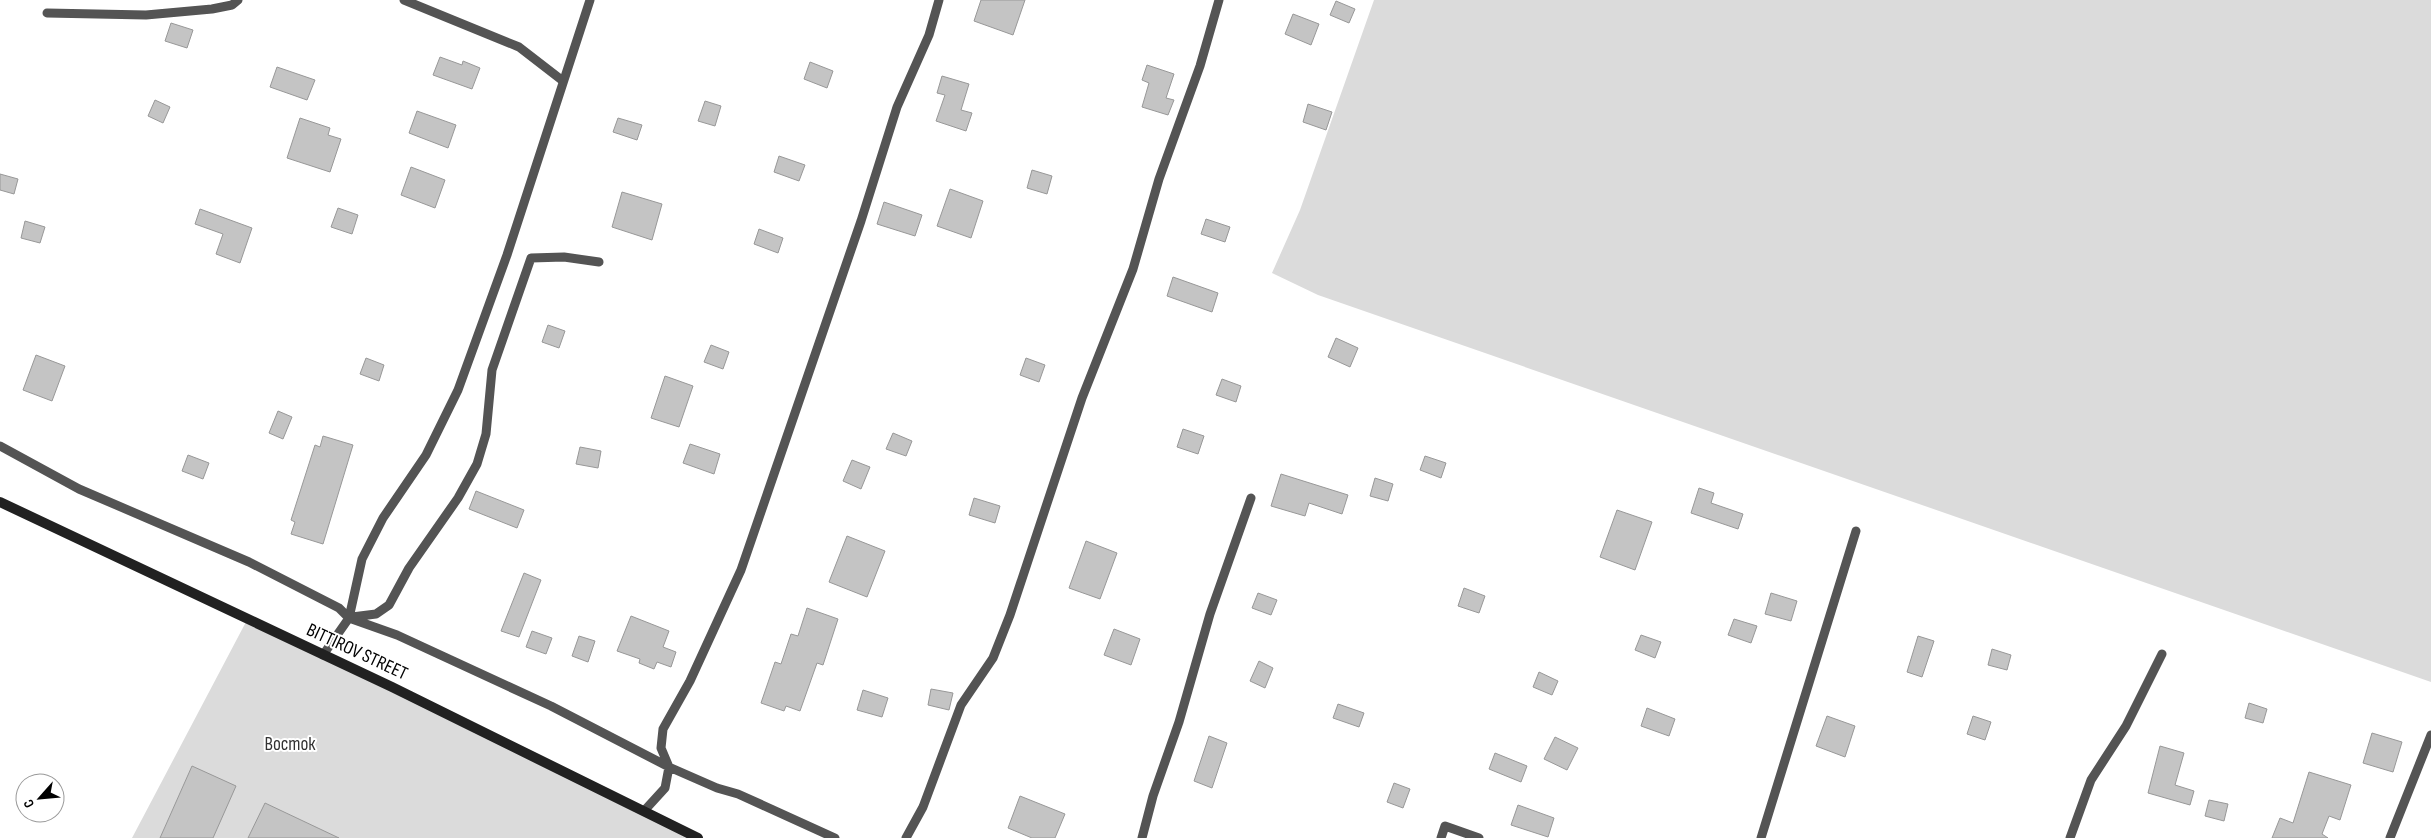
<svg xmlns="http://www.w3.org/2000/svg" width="2431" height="838" font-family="'Sofia Sans Condensed',sans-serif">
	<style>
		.green { fill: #dbdbdb }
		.building { fill: #c4c4c4; stroke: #989898 }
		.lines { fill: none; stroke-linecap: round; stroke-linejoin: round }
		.lane { stroke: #545454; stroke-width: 9 }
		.secondary { stroke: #212121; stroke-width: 10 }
		.labels { text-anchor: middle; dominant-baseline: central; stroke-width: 4; stroke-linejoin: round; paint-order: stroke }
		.street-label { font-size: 19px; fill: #000; stroke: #fff }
		.park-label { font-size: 19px; fill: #323232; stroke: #fff }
	</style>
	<rect width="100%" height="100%" fill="#fff"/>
	<path class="green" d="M1374,0H2431V682L1318,295L1272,273L1300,210Z
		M247,620L698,838H132Z"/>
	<path class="building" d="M981,0H1025L1013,35L974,21Z
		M1336,1L1355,9L1349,23L1330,15Z
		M1293,14L1319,24L1311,45L1285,34Z
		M171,23L193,30L187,48L165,41Z
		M440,57L462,65L463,61L480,68L472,89L433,75Z
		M810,62L833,71L827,88L804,79Z
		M1147,65L1174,74L1166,98L1174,100L1168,115L1142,107L1149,83L1142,80Z
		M277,67L315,80L307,100L270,87Z
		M942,76L969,84L961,110L972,113L966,131L936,121L945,95L937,93Z
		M155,100L170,107L163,123L148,116Z
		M705,101L721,106L715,126L698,121Z
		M1308,104L1332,112L1326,130L1303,122Z
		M417,111L456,125L448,148L409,133Z
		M300,118L330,128L328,135L341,139L330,172L287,158Z
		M618,118L642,125L637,140L613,132Z
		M779,156L805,165L799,181L774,172Z
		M411,167L445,180L435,208L401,195Z
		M1032,170L1052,176L1047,194L1027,188Z
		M0,174L18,179L14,194L0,190Z
		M950,189L983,201L971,238L937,226Z
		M622,192L662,204L652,240L612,227Z
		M884,202L922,215L915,236L877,224Z
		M338,208L358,215L352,234L331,227Z
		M200,209L252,228L240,263L216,254L223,234L195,224Z
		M1206,219L1230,227L1225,242L1201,234Z
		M25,221L45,227L40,243L21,238Z
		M759,229L783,238L778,253L754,244Z
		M1173,277L1218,293L1212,312L1167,296Z
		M548,325L565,331L559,348L542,342Z
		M1336,338L1358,348L1350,367L1328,357Z
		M711,345L729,352L723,369L704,362Z
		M36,355L65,366L52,401L23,390Z
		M366,358L384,365L379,381L360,374Z
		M1026,358L1045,365L1039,382L1020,375Z
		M665,376L693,386L679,427L651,418Z
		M1222,379L1241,386L1236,402L1216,395Z
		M278,411L292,417L283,439L269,433Z
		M1183,429L1204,436L1198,454L1177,447Z
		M893,433L912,441L906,456L886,449Z
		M323,436L353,445L323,544L291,534L295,522L291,520L315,445L320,447Z
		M690,444L720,454L714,474L683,463Z
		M580,447L601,451L598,468L576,464Z
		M188,455L209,463L203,479L182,471Z
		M1425,456L1446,463L1441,478L1420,470Z
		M852,460L870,467L861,489L843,481Z
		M1281,474L1348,495L1342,514L1309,503L1305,516L1271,506Z
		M1375,478L1393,484L1388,501L1370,496Z
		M1699,488L1714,493L1711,503L1743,514L1738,529L1691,513Z
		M476,491L524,510L517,528L469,509Z
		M974,498L1000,506L995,523L969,515Z
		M1617,510L1652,522L1635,570L1600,557Z
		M847,536L885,551L867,597L829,582Z
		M1086,541L1117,553L1100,599L1069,588Z
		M524,573L541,580L519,637L501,631Z
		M1464,588L1485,596L1479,613L1458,606Z
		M1258,593L1277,600L1271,615L1252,608Z
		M1771,593L1797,601L1791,621L1765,614Z
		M807,608L838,619L823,665L817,663L800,711L786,706L784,711L761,703L775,662L781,664L791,634L798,636Z
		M631,616L669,631L663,647L676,652L671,667L657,662L654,669L639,663L640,659L617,651Z
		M1734,619L1757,626L1751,643L1728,635Z
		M1114,629L1140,639L1131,665L1104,655Z
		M532,631L552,638L546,654L526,647Z
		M1641,635L1661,642L1655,658L1635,650Z
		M579,636L595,641L588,662L572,656Z
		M1918,636L1934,641L1922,677L1907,672Z
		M1992,649L2011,655L2007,670L1988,665Z
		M1259,661L1273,668L1265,688L1250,681Z
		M1539,672L1558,681L1552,695L1533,687Z
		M931,689L953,693L949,710L928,705Z
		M863,690L888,698L882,717L857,710Z
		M2249,703L2267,709L2263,723L2245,718Z
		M1338,704L1364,713L1359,727L1333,718Z
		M1647,708L1675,719L1669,736L1641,726Z
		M1827,716L1855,726L1845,757L1816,746Z
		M1973,716L1991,722L1985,740L1967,734Z
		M2372,733L2402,742L2393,772L2363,763Z
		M1209,736L1227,743L1212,788L1194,781Z
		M1555,737L1578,748L1567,770L1544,759Z
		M2160,746L2184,753L2175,785L2194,791L2190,805L2148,793Z
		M1495,753L1527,766L1521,782L1489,769Z
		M192,766L236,786L213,838H160Z
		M2309,772L2351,785L2340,820L2329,816L2322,834L2328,838H2272L2280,818L2293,823Z
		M1394,783L1410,789L1403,808L1387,802Z
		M1020,796L1065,814L1055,838H1032L1008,828Z
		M2209,800L2228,804L2224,821L2205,816Z
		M265,803L339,838H248Z
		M1518,805L1554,818L1548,837L1511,825Z"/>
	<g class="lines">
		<path class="lane" d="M404,0L519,47L563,81
			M47,13L146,15L212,9L232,5L238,0
			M0,446L79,489L249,562L339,608L349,618L397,635L551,706L669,767L717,788L738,794L835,838
			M352,617L376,614L389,605L409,568L458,498L477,464L486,434L492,370L531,258L564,257L599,262
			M323,655L349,618L362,559L383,518L426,455L458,390L507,255L590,0
			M644,811L665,788L669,767L661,748L663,729L690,681L741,570L861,221L897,107L929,35L939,0
			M906,838L923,807L961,705L993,658L1010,615L1082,398L1133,269L1159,179L1200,66L1219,0
			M1142,838L1153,796L1179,722L1210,614L1251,498
			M1441,838L1445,826L1479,838
			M1761,838L1856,531
			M2070,838L2091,780L2126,726L2162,654
			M2390,838L2431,735"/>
		<path class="secondary" d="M0,502L392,687L698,838"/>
	</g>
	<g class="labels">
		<g class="street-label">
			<text transform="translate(357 652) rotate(25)">BITTIROV STREET</text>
		</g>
		<g class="park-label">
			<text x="290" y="744">Восток</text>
		</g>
	</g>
	<g transform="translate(40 798) rotate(243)"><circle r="24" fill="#ffffff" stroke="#999999"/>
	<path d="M0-4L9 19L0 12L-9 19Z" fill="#000000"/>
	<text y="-8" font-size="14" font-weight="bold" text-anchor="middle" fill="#000000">С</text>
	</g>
</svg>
